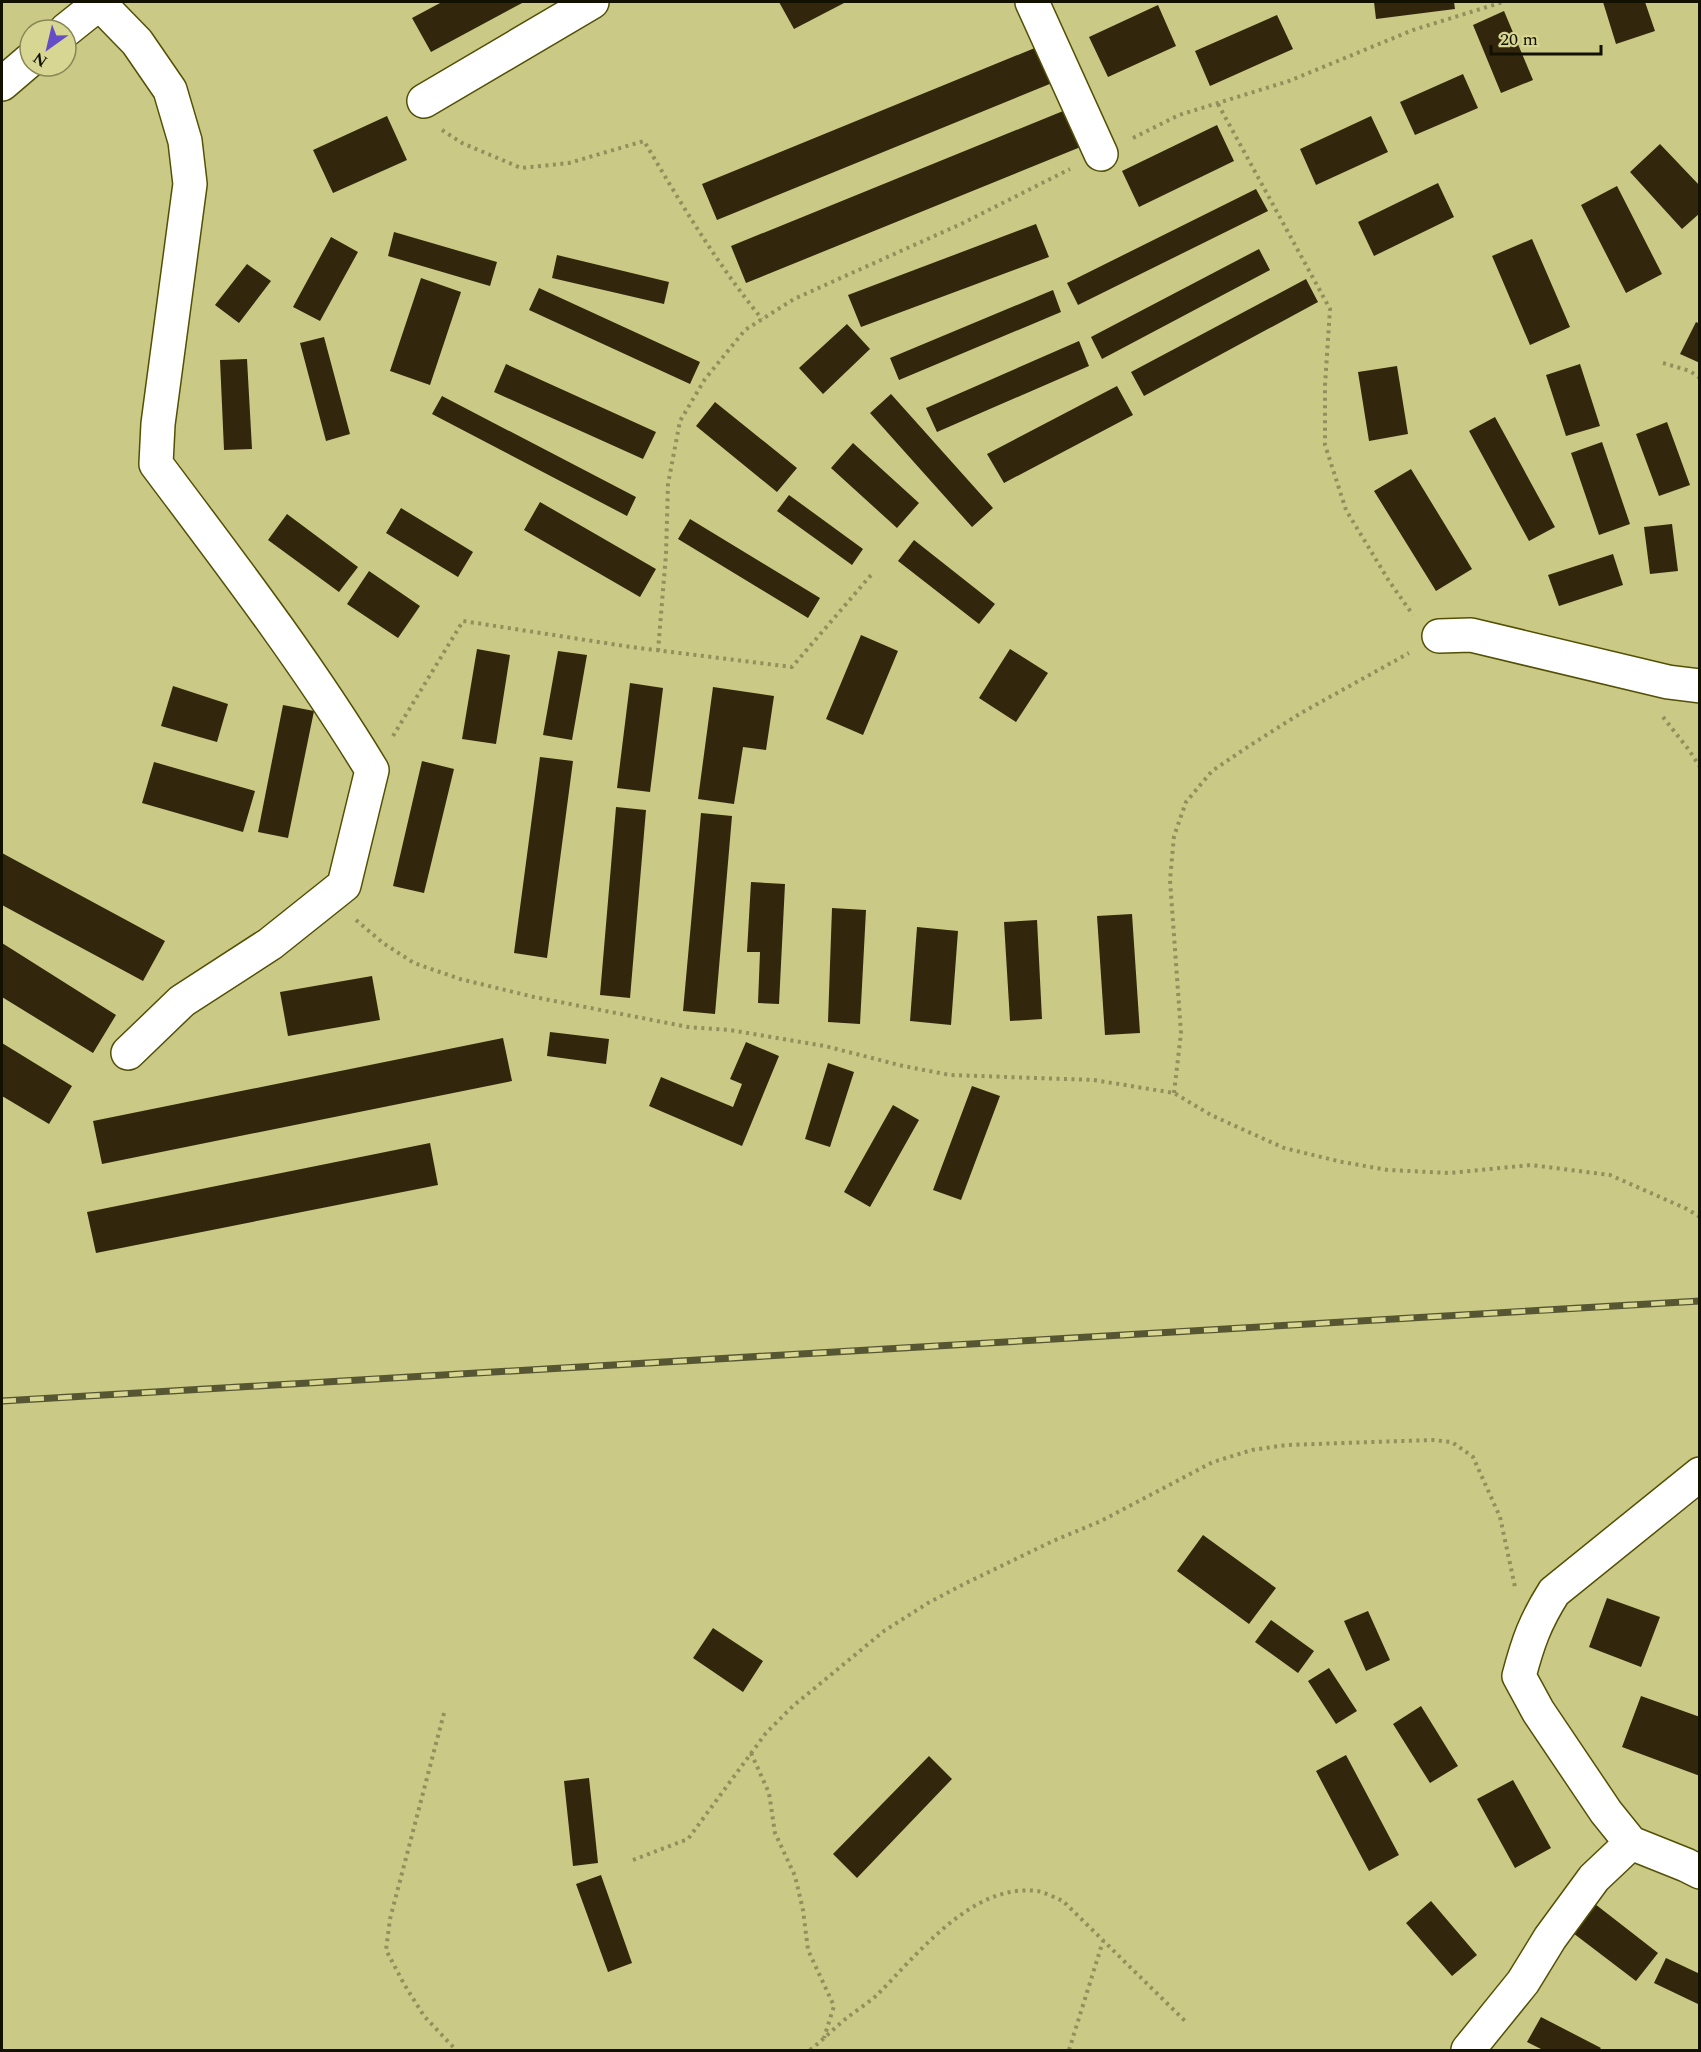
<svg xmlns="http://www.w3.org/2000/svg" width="1701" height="2052" font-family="Spectral,serif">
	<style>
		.building { fill: #32270d }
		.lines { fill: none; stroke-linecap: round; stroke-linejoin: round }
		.minor-casing { stroke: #535005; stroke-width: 36 }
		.tertiary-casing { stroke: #535005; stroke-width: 36 }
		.path { stroke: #91905c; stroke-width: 4; stroke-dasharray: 3 4.5; stroke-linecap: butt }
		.minor { stroke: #fff; stroke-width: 33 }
		.tertiary { stroke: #fff; stroke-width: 33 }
		.rail-casing { stroke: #575632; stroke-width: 7 }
		.rail { stroke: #d7d692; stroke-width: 4.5; stroke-dasharray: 14; stroke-linecap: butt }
	</style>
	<rect width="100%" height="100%" fill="#cac985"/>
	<path class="building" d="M442,2H524L431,52L412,18Z
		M779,2H846L794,29Z
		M1374,2H1454L1455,9L1376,19Z
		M1603,2H1645L1655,31L1616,44Z
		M1158,5L1176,46L1108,77L1089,37Z
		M1504,11L1533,80L1501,93L1473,25Z
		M1277,15L1293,49L1210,86L1195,51Z
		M1042,45L1057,81L717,220L702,184Z
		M1463,74L1478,108L1415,135L1400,102Z
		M1068,109L1083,146L746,283L731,246Z
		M387,116L407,160L333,193L313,150Z
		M1371,116L1388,152L1316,185L1300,149Z
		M1217,125L1234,161L1139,207L1122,171Z
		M1660,144L1700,186V213L1682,229L1630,172Z
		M1438,183L1454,217L1374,256L1358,222Z
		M1617,186L1662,274L1626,293L1581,205Z
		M1256,189L1268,211L1078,305L1067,283Z
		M1036,224L1049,257L861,327L848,295Z
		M394,232L497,262L490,286L388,256Z
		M331,237L358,252L320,321L293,307Z
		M1532,239L1570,327L1530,345L1492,256Z
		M1259,249L1270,270L1102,359L1091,337Z
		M557,255L669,282L664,304L552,278Z
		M247,264L271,281L239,323L215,305Z
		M421,278L461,292L430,385L390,371Z
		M1306,279L1318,302L1144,396L1131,372Z
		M539,288L700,362L690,384L529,310Z
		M1053,290L1061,312L899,380L890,358Z
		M1696,322L1700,324V363L1680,354Z
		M847,324L870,349L823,394L799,368Z
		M324,337L350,434L326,441L300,343Z
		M1079,341L1089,366L937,432L926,408Z
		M247,359L252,449L224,450L220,360Z
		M506,364L656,432L643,459L494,392Z
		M1580,364L1600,426L1566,436L1546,375Z
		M1397,366L1408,434L1369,441L1358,372Z
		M1117,386L1133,415L1004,483L987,454Z
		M891,394L993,508L972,527L870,413Z
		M442,396L636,497L627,516L432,414Z
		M715,402L797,468L777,492L696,426Z
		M1495,417L1555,527L1529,541L1469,431Z
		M1667,422L1690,485L1659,496L1636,434Z
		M1602,442L1630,524L1599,535L1571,453Z
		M853,443L919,503L897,528L831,468Z
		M1411,469L1472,569L1436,591L1374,491Z
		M789,495L863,549L852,565L777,511Z
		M540,502L656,569L640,597L524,530Z
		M401,508L473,552L458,577L386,533Z
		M287,514L358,567L339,592L268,540Z
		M690,519L820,598L808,618L678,539Z
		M1672,524L1678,571L1650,574L1644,527Z
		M914,540L995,604L979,624L898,561Z
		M1613,554L1623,585L1559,606L1548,575Z
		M369,571L420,606L398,638L347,604Z
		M861,635L898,651L863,735L826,719Z
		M477,649L510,655L496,744L462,739Z
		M1010,649L1048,673L1016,722L979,698Z
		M558,651L587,655L572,740L543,735Z
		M630,683L663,688L650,792L617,788Z
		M173,686L228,704L217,742L161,726Z
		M713,687L774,696L766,750L743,747L734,804L698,799Z
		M283,705L314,711L288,838L258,832Z
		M540,757L573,761L547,958L514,953Z
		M422,761L454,769L424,893L393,886Z
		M154,762L255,791L243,832L142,803Z
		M616,807L646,810L630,998L600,995Z
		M701,813L732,816L715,1014L683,1011Z
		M2,853L165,941L143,981L2,905Z
		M751,882L785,884L779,1004L758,1003L760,952H747Z
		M832,908L866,910L860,1024L828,1022Z
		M1132,914L1140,1033L1105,1035L1097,916Z
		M1037,920L1042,1019L1010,1021L1004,922Z
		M917,927L958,931L951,1025L910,1021Z
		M2,943L116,1015L93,1053L2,997Z
		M372,976L380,1020L288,1036L280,992Z
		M550,1032L609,1039L606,1064L547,1056Z
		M503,1038L512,1081L102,1164L93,1121Z
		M746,1042L779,1056L742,1146L649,1106L661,1077L733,1107L742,1084L730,1079Z
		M2,1043L72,1086L49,1124L2,1096Z
		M828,1063L854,1072L830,1147L805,1139Z
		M972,1086L1000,1096L961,1200L933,1190Z
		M893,1105L919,1120L870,1207L844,1192Z
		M430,1143L438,1185L96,1253L87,1212Z
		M1203,1535L1276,1588L1249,1624L1177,1571Z
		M1607,1598L1660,1617L1641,1667L1589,1647Z
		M1368,1611L1390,1660L1366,1671L1344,1621Z
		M1271,1620L1314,1651L1298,1673L1255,1642Z
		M713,1628L763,1661L743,1692L693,1658Z
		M1329,1668L1357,1711L1336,1724L1308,1681Z
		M1641,1696L1700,1717V1776L1622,1747Z
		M1421,1706L1458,1766L1430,1783L1393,1724Z
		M1346,1755L1399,1855L1369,1871L1316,1771Z
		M929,1756L952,1779L857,1878L833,1854Z
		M589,1778L598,1863L573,1866L564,1781Z
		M1513,1780L1551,1848L1515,1868L1477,1799Z
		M601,1875L632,1963L608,1972L576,1884Z
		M1431,1901L1477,1955L1452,1976L1406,1923Z
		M1595,1904L1658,1953L1636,1981L1573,1933Z
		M1666,1958L1700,1974V2005L1654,1983Z
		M1541,2017L1601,2048L1599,2050H1543L1527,2042Z"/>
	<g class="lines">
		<g class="minor-casing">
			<path id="minor" d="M1032,2L1101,154
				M99,3L137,42L170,90L185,141L190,184L158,424L156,464C231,564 307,663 372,770L344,885L270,944L182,1001L128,1053
				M424,101L592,2
				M1439,636L1471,635L1668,682L1700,686
				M1700,1474L1554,1592C1535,1622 1528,1642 1519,1676L1538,1711L1606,1812L1631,1843L1686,1865L1700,1872
				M1468,2050L1523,1982L1550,1938L1594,1878L1631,1843"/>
		</g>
		<g class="tertiary-casing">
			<path id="tertiary" d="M66,30L101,2
				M2,84L30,60"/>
		</g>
		<path class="path" d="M1218,104L1330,309L1325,385V445L1346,510L1389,581L1413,615
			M442,130L462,143L521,168L569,163L644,141C680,202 717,264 762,319
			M1133,138L1179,115L1289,81L1413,30L1503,2
			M1663,363L1690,371L1700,378
			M658,651L666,554L668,484L680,421L705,379L745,330L794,299L961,224L1070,169
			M1663,717L1689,750L1700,767
			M393,736L463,621L631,647L792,667L871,575
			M356,920L383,943L414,963L460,979L534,997L688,1027L730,1030L825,1046L903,1066L950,1075L1094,1080L1174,1093L1211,1115L1284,1148L1342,1162L1388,1170L1450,1173L1531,1165L1610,1175L1687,1209L1700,1217
			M1174,1093L1181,1033L1170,880L1174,836L1186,802L1212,771L1249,746L1301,713L1409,653
			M444,1713L390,1919L386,1950L404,1984L424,2016L456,2050
			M751,1753L769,1793L775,1833L795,1876L803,1910L808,1950L834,2006L824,2038
			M633,1860L688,1839L766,1733L793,1706L884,1631L928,1603L964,1584L1053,1541L1101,1521L1213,1462L1252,1450L1286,1445L1433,1440L1452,1442L1473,1457L1500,1517L1515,1587
			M810,2050C823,2040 835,2027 848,2017C857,2010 868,2003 877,1995C918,1954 972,1883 1037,1891C1045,1892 1055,1898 1063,1901L1185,2021
			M1069,2050L1103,1941"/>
		<use href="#minor" class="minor"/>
		<use href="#tertiary" class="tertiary"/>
		<g class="rail-casing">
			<path id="rail" d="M2,1401L1700,1301"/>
		</g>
		<use href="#rail" class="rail"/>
	</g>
	<rect width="1701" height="2052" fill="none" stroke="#121100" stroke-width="6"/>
	<g transform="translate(48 48) rotate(214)"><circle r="28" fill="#d7d692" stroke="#888758" stroke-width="1.5"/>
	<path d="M0-4.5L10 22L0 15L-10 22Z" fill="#644dc6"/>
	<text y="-9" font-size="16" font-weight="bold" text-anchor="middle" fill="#121100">N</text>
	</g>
	<path d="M1491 45v9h110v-9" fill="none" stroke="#121100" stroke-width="3"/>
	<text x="1500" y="45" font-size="18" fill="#121100" stroke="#d7d692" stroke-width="4.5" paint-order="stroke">20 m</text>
</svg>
